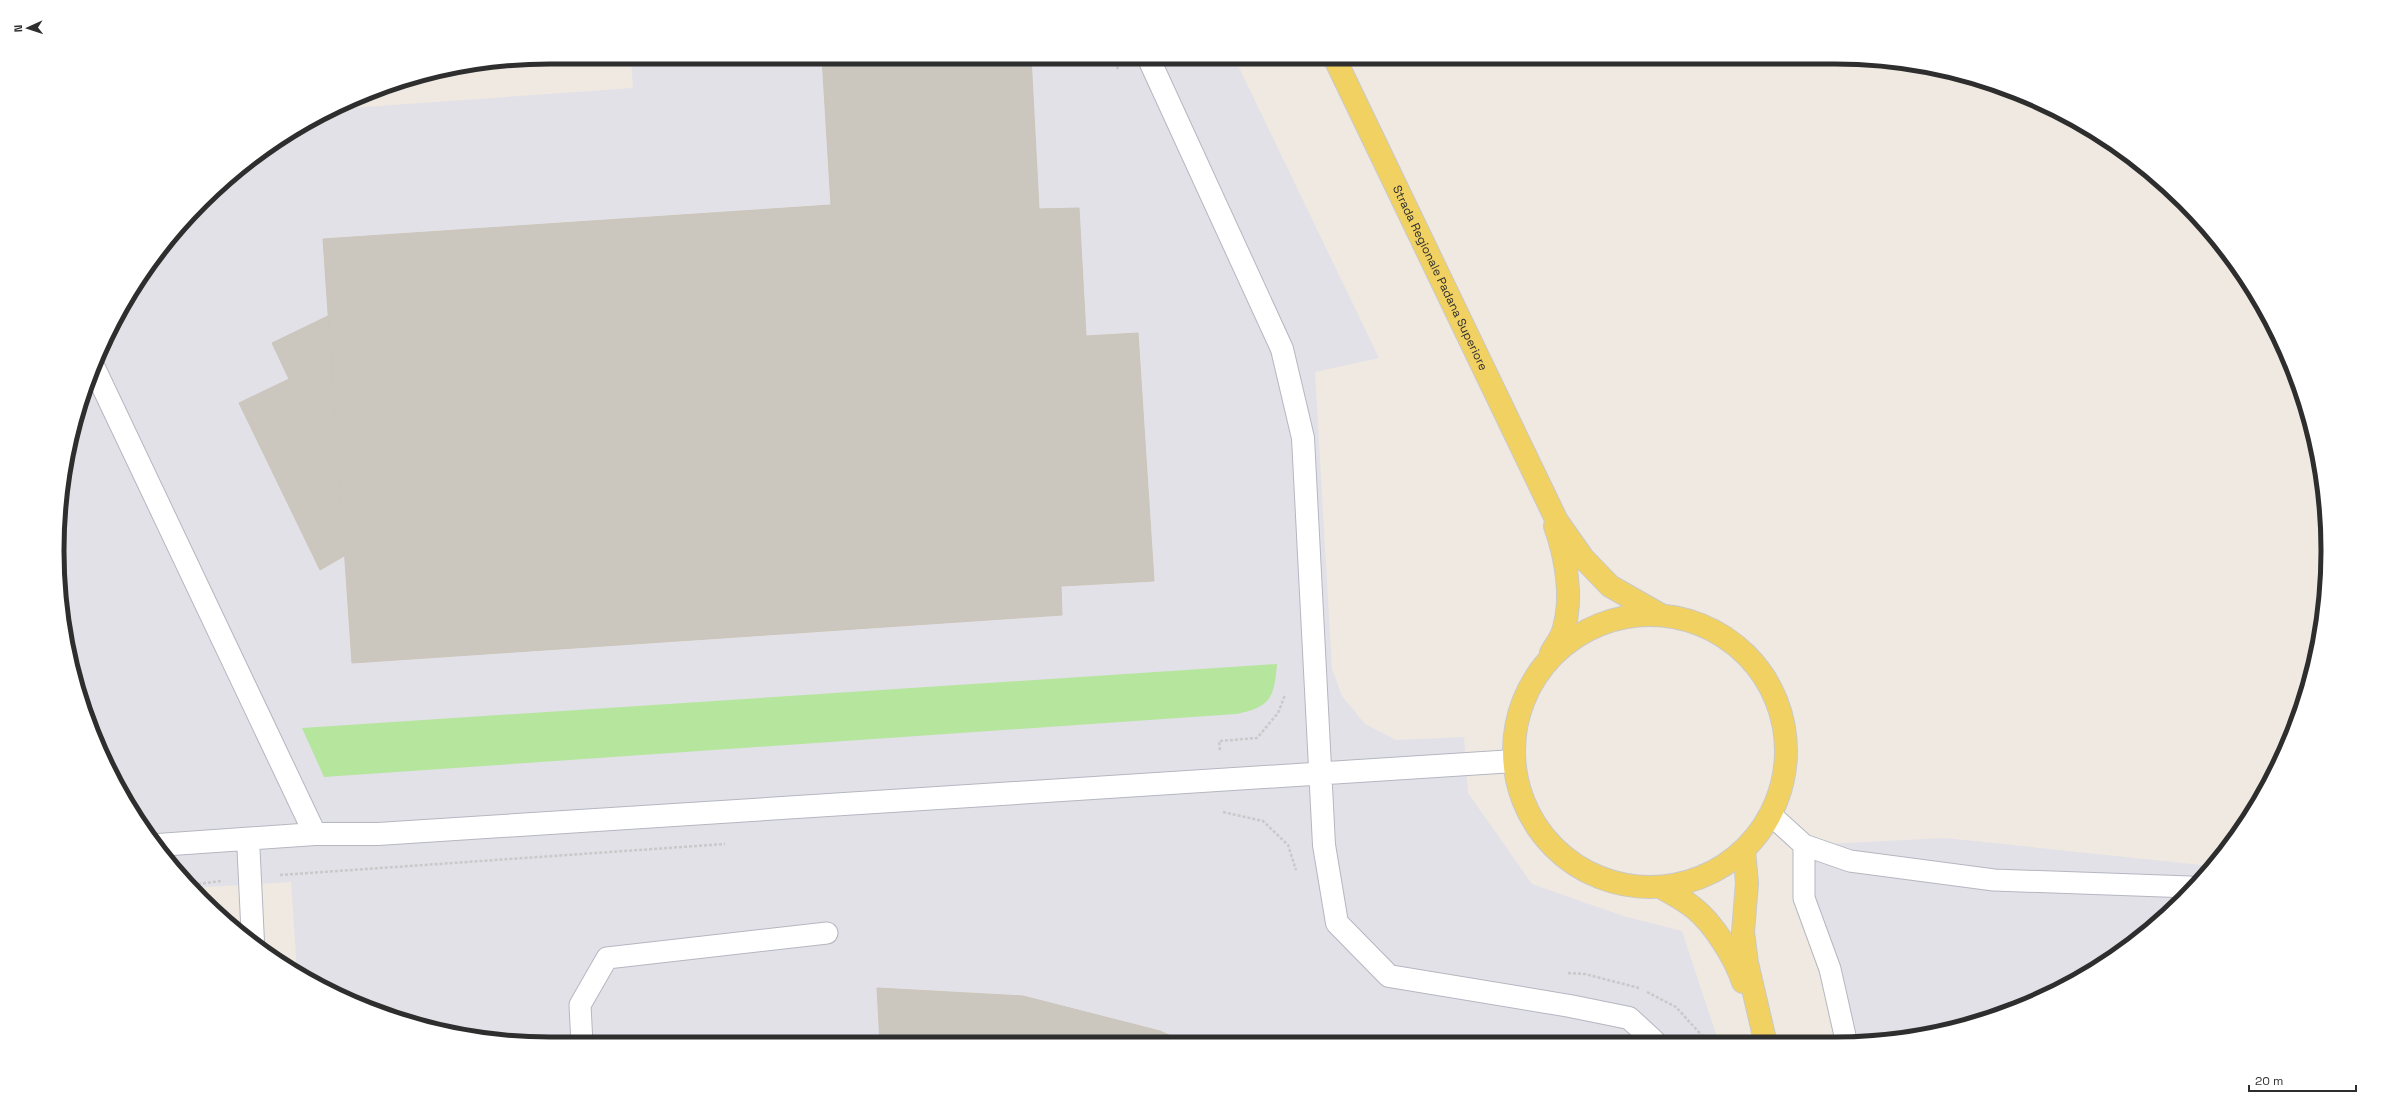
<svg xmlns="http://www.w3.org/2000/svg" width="2385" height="1101" font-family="'Space Grotesk',sans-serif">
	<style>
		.industrial { fill: #e3e1e8 }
		.green { fill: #b6e59e }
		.building { fill: #cbc7bf; stroke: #cbc5ba }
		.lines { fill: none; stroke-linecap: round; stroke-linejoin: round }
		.lane-casing { stroke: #b4b7c1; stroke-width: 23 }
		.street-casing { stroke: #b4b7c1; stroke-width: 24 }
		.primary-casing { stroke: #c9c9c9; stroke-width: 24 }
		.path { stroke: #c9c9c9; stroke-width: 2.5; stroke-dasharray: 3 2; stroke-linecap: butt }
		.lane { stroke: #fff; stroke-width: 21 }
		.street { stroke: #fff; stroke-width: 22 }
		.primary { stroke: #f2d163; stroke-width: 22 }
		.labels { text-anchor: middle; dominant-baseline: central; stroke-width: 4; stroke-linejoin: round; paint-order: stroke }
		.street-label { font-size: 12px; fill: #2e2e2e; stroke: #fff }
		.rim { fill: none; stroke: #2e2e2e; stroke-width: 5 }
	</style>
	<rect width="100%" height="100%" fill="#efe9e1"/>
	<path class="industrial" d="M631,57H1234L1379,358L1315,372L1332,669L1342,696L1365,724L1396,740L1464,737L1468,793L1532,884L1623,916L1682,931L1718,1040L550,1044L454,1034L362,1007L297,973L291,882L192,888L179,876L123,797L83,709L66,647L57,550L66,454L83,392L123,304L179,225L225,179L304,123L335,109L633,88Z
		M1945,838L2211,866L2135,942L2024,1006L1899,1040H1839L1804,845Z"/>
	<path class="green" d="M1277,664C1274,698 1271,707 1236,714L324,777L302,728Z"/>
	<path class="building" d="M822,57H1031L1039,209L1079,208L1086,336L1138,333L1154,581L1061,586L1062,615L352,663L323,239L831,205Z
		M328,316L344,556L320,570L239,403L289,379L272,343Z
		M59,531L67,649L57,550Z
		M877,988L1023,996L1160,1031L1184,1042L880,1043Z"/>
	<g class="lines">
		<g class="lane-casing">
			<path id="lane" d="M1771,815L1804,845L1850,861L1994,880L2190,887
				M1804,845V898L1830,969L1846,1040
				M582,1044L580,1005L607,958L827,933"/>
		</g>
		<g class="street-casing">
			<path id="street" d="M1148,57L1282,349L1303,438L1324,845L1337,923L1389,976L1570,1006L1629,1018L1654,1041
				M94,368L315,834
				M248,839L253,942
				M158,845L315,834H378L1514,761"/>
		</g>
		<g class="primary-casing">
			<g id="primary">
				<path id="s1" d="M1334,57L1557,521L1583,558L1610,586L1661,615"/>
				<circle cx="1650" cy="751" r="136"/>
				<path d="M1551,653C1555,646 1562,637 1564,628C1573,597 1566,557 1555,526"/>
				<path d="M1744,851L1747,883L1743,932L1747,963L1765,1040"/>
				<path d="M1662,888C1673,894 1684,900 1694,908C1714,924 1735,958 1743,982"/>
			</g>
		</g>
		<path class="path" d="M1113,57L1118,69
			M1220,750L1219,741L1257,738L1278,713L1285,695
			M1223,812L1263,821L1288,845L1296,870
			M280,875L725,844
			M187,883L198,884L217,906L218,914
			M198,884L221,881
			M1568,973L1585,974L1639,988
			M1647,992L1676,1007L1706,1040"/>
		<use href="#lane" class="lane"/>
		<use href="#street" class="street"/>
		<use href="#primary" class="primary"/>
	</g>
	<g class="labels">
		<g class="street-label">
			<text stroke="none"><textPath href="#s1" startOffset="245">Strada Regionale Padana Superiore</textPath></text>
		</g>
	</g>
	<path d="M0 0H2385V1101H0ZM550 64H1835A486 486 0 0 1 2321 550V551A486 486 0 0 1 1835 1037H550A486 486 0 0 1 64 551V550A486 486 0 0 1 550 64Z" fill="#fff" fill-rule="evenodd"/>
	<path class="rim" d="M550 64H1835A486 486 0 0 1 2321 550V551A486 486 0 0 1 1835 1037H550A486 486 0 0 1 64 551V550A486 486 0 0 1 550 64Z"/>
	<g transform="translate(28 28) rotate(267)" stroke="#ffffff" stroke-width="3" paint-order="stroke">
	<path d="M0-3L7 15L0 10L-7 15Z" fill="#2e2e2e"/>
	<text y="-6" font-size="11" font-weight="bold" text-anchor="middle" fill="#2e2e2e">N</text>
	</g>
	<path d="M2249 1085v6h107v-6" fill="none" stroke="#2e2e2e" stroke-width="2"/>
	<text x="2255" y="1085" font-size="12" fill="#2e2e2e" stroke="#ffffff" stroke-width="3" paint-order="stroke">20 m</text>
</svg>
